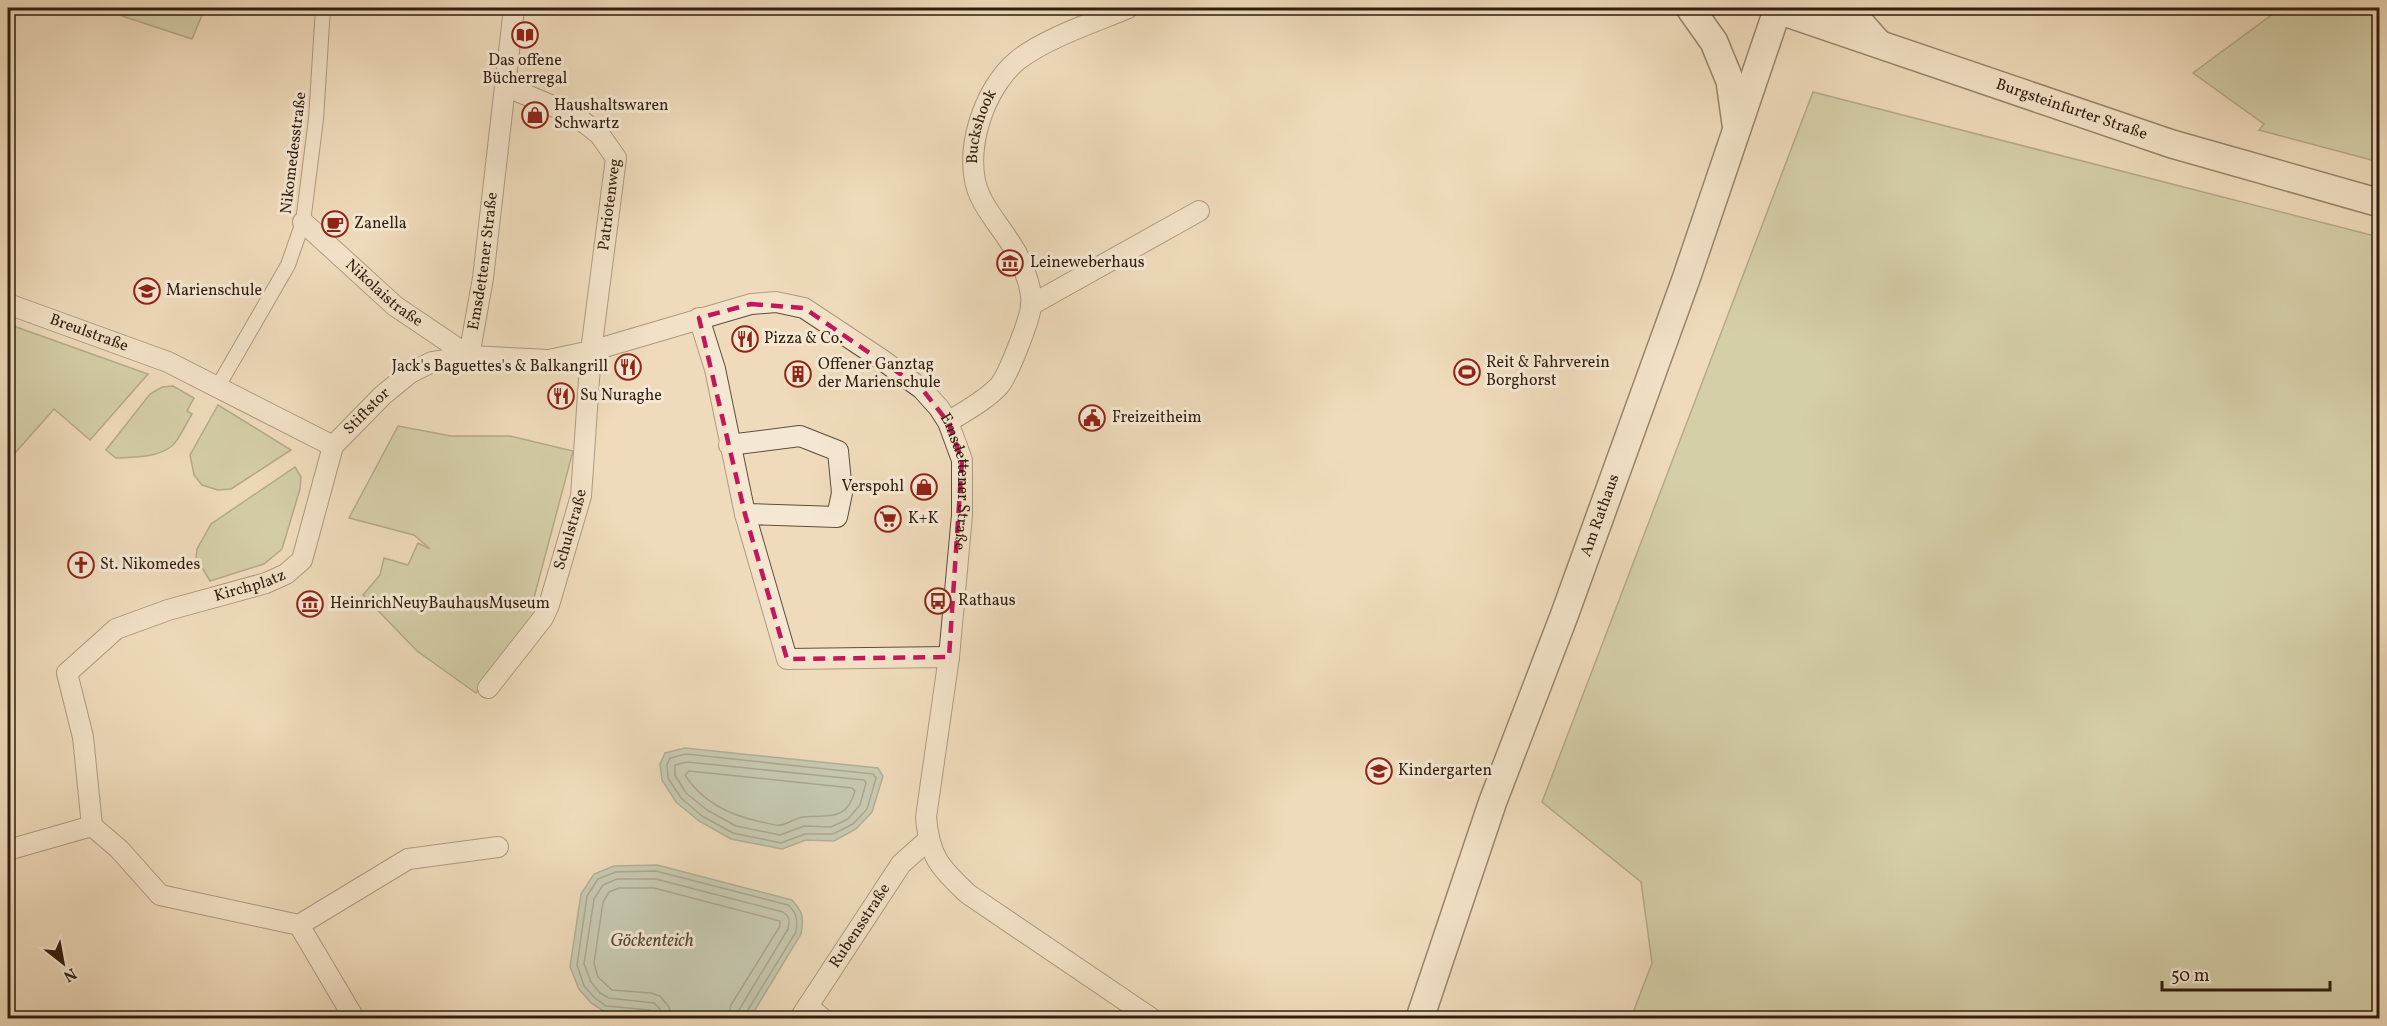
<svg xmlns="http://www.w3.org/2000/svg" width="2387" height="1026" font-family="Vollkorn,serif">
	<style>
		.green { fill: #b5c193; stroke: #727050; stroke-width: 1.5 }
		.water { fill: #9abbac; stroke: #707c6d; stroke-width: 1.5 }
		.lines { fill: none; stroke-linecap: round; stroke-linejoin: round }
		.shore { stroke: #656c5d; stroke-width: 1.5 }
		.pedestrian-casing { stroke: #604d39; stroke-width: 16 }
		.minor-casing { stroke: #604d39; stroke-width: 22 }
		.secondary-casing { stroke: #301e0e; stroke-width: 30 }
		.pedestrian { stroke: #f5e8d3; stroke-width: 14 }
		.minor { stroke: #f5e8d3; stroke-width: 20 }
		.secondary { stroke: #f5e8d3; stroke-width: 27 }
		.marked { fill: none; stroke: #c2185b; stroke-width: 4.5; stroke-dasharray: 12 8; stroke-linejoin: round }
		.labels { text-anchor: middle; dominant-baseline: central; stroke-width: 6; stroke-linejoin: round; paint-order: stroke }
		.poi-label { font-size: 16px; fill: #301e0e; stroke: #f5e8d3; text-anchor: start }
		.street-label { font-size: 16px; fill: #301e0e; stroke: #f5e8d3 }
		.water-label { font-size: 18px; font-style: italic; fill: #504d3d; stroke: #f5e8d3 }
	</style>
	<rect width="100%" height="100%" fill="#efdbbb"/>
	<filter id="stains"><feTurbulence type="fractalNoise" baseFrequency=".00333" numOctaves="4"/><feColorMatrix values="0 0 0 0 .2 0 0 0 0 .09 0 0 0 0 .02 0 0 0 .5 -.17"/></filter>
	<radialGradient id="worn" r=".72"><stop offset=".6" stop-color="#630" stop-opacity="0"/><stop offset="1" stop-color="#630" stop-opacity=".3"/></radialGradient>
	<path class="green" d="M124,8H205L192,39L122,16Z
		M2281,8H2379V162L2259,130L2264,124L2193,73Z
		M1813,92L2379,237V1018H1631L1652,963L1641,882L1542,802Z
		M8,324L148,374L90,440L54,409L8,461Z
		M173,386L194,398L187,411L192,414C186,423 180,439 172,446C157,458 134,457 116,458L106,450L150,394L162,387Z
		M218,405L291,450L231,489L218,490L202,485L194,475L190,455Z
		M398,426L451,436H510L573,451L532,605L541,611L476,693L417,651L363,595L380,575L384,558L408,565L418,543L430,549L414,535L349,518Z
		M295,467L301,477L300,489L282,549L264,564L210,581L196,557L197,549L211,524Z"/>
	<path class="water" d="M685,748L878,768L883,776L872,812L856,829L834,841L806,840L782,849L731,839L699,821L676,802L662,780L660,764L665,753Z
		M657,865L792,900C803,912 804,918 801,934L750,1018H680L605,1012L591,1003L579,989L570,967L581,894L594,874L614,866Z"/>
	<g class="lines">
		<path class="shore" d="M686,754L873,774L876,778L867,809L853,824L833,834H805L781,843L733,833L702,816L681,798L668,778L667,765L670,758Z
			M687,762L864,780L866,783L860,805L848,819L831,827L804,826L780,835L736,826L707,810L686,793L675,775V765Z
			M689,771L852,788L855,791C846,823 827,814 803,817C795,818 788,824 781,825C775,826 768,823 762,822C732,816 702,802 685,775Z
			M655,1018L654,1013L650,1010L606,1006L595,998L584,986L577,965L587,896L598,879L616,872L656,871L788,905C797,913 798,920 796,932L746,1013L745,1018
			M662,1018L660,1009L654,1003L609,998L600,993L591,982L584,964L594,899L603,885L617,879H656L783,912C790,917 790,921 788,929L739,1010L737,1018
			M671,1018L669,1007L660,996L651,993L612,990L598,977L594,963L603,902L609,892L619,888H654L780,921V926L731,1005L728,1018"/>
		<g class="pedestrian-casing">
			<path id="pedestrian" d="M217,388L288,265L303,222L316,119L323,8"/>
		</g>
		<g class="minor-casing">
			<g id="minor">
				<path id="s1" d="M303,222L395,306L469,356"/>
				<path id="s2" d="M8,304L168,362L333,446"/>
				<path d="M1031,305L1199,211"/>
				<path d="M699,318L715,369L745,514L787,659L949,657"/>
				<path id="s3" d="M469,356L483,278L514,8"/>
				<path id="s4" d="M948,422C965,411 985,401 999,386C1008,376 1030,319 1031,306C1033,292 1025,270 1019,258C1009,236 990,218 980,196C961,155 984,87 1018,60C1046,38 1095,22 1128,8"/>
				<path d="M729,445L800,436L838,451L842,493L837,517L745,514"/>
				<path id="s5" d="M488,688L543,618L549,605L581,496L591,351L616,158L600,135L576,116L505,86"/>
				<path id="s6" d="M92,826L83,737L67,673L116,629L168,610L266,583L286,574L302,560L333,446L383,395L410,373L432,362L469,356L549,360L591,351L751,304L776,302L804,308L881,359L922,389L939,408L948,422L962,460V515L949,657L926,817C929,856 940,868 968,894L1151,1018"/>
				<path d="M92,826L119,849L160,895L299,925L354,1018"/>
				<path d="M8,850L92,826"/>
				<path d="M299,925L408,859L498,847"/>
				<path d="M808,1006L822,1018"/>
				<path id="s7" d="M800,1018L901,864L928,840"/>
			</g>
		</g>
		<g class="secondary-casing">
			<g id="secondary">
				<path d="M1690,8L1714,42L1730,81L1736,124"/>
				<path d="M1847,8L1878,43"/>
				<path id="s8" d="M1778,10L2172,144L2380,203"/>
				<path id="s9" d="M1420,1018L1493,801L1564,616L1686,279L1778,8"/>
			</g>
		</g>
		<use href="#pedestrian" class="pedestrian"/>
		<use href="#minor" class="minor"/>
		<use href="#secondary" class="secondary"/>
	</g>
	<path d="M0 0H2387V1026H0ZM751,304L804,308L922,389L948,422L962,460L949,657L787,659L745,514L699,318Z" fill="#efdbbb" fill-opacity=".55" fill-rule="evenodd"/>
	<path class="marked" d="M751,304L804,308L922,389L948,422L962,460L949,657L787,659L745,514L699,318Z"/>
	<defs>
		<g id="library-ring" transform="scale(1.35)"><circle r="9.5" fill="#f5e8d3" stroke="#8f2418" stroke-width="1.5"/><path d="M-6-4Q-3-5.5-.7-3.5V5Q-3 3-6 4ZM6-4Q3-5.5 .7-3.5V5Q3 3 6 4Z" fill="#8f2418"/></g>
		<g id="shop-ring" transform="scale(1.35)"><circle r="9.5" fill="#f5e8d3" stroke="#8f2418" stroke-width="1.5"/><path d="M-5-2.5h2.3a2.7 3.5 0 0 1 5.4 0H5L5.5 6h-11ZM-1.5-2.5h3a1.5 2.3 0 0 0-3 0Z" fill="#8f2418"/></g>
		<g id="cafe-ring" transform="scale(1.35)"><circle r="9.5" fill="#f5e8d3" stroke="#8f2418" stroke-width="1.5"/><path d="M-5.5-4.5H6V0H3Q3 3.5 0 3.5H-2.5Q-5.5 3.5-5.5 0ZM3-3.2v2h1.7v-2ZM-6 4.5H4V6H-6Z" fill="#8f2418"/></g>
		<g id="museum-ring" transform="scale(1.35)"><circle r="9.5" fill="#f5e8d3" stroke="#8f2418" stroke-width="1.5"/><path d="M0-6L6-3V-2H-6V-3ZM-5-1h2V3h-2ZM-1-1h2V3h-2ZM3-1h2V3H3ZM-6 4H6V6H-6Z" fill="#8f2418"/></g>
		<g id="school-ring" transform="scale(1.35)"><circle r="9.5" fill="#f5e8d3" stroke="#8f2418" stroke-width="1.5"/><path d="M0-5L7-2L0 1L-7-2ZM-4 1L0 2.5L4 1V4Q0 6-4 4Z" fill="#8f2418"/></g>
		<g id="restaurant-ring" transform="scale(1.35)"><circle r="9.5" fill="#f5e8d3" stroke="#8f2418" stroke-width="1.5"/><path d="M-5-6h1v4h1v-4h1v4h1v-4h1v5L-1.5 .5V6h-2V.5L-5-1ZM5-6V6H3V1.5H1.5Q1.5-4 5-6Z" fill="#8f2418"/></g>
		<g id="stadium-ring" transform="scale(1.35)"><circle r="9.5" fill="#f5e8d3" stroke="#8f2418" stroke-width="1.5"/><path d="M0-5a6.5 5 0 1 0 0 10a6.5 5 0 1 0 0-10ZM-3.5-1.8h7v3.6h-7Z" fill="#8f2418"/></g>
		<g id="building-ring" transform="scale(1.35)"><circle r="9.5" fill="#f5e8d3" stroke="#8f2418" stroke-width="1.5"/><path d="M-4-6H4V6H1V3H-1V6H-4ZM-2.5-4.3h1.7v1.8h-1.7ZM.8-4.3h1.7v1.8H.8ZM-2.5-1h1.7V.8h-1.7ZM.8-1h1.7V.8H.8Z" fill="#8f2418"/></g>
		<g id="civic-ring" transform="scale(1.35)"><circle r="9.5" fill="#f5e8d3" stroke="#8f2418" stroke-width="1.5"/><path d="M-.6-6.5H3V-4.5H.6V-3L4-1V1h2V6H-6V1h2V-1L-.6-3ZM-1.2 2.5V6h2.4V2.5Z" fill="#8f2418"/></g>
		<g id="supermarket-ring" transform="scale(1.35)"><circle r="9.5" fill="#f5e8d3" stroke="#8f2418" stroke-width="1.5"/><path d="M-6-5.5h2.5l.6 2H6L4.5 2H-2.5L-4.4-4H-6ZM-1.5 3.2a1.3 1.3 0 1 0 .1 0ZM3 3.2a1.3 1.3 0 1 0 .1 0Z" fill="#8f2418"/></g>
		<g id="church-ring" transform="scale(1.35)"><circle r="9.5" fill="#f5e8d3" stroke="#8f2418" stroke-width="1.5"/><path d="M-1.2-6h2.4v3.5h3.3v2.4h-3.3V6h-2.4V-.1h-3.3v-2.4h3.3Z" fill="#8f2418"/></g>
		<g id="bus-ring" transform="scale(1.35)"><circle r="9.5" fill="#f5e8d3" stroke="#8f2418" stroke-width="1.5"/><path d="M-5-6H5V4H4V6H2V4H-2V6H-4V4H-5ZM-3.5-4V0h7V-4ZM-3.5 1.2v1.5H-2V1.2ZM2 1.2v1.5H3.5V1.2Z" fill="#8f2418"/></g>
	</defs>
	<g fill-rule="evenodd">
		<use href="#library-ring" x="525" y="35"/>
		<use href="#shop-ring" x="535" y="115"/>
		<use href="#cafe-ring" x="335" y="224"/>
		<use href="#museum-ring" x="1010" y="263"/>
		<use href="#school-ring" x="147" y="291"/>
		<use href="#restaurant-ring" x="745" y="339"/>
		<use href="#restaurant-ring" x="628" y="367"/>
		<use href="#stadium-ring" x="1467" y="372"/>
		<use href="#building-ring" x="798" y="374"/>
		<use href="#restaurant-ring" x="561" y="396"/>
		<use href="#civic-ring" x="1092" y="418"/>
		<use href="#shop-ring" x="924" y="487"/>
		<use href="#supermarket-ring" x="888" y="519"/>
		<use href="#church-ring" x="81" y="565"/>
		<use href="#bus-ring" x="938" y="601"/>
		<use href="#museum-ring" x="310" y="604"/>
		<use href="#school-ring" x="1379" y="771"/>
	</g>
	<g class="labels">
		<g class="poi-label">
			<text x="525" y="61" text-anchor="middle">Das offene<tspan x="525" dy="18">Bücherregal</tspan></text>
			<text x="554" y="106">Haushaltswaren<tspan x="554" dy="18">Schwartz</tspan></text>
			<text x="354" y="224">Zanella</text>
			<text x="1030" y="263">Leineweberhaus</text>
			<text x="166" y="291">Marienschule</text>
			<text x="764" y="339">Pizza &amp; Co.</text>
			<text x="1486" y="363">Reit &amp; Fahrverein<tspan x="1486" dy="18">Borghorst</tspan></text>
			<text x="818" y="365">Offener Ganztag<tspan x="818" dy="18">der Marienschule</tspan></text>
			<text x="608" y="367" text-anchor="end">Jack's Baguettes's &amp; Balkangrill</text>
			<text x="580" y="396">Su Nuraghe</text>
			<text x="1112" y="418">Freizeitheim</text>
			<text x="904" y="487" text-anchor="end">Verspohl</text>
			<text x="908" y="519">K+K</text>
			<text x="100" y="565">St. Nikomedes</text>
			<text x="958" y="601">Rathaus</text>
			<text x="330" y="604">HeinrichNeuyBauhausMuseum</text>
			<text x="1398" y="771">Kindergarten</text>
		</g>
		<g class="street-label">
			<text stroke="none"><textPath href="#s8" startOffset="310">Burgsteinfurter Straße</textPath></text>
			<text stroke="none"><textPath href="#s4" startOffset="344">Buckshook</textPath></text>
			<text transform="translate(294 153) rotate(-83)">Nikomedesstraße</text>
			<text stroke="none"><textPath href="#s5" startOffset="510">Patriotenweg</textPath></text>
			<text stroke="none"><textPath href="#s3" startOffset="96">Emsdettener Straße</textPath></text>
			<text stroke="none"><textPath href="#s1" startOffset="108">Nikolaistraße</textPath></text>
			<text stroke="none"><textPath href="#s2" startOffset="86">Breulstraße</textPath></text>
			<text stroke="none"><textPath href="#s6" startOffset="588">Stiftstor</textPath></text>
			<text stroke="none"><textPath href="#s6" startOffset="1298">Emsdettener Straße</textPath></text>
			<text stroke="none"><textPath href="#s9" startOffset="534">Am Rathaus</textPath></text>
			<text stroke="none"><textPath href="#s5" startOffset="182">Schulstraße</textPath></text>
			<text stroke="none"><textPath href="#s6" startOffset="362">Kirchplatz</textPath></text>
			<text stroke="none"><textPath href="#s7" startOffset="110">Rubensstraße</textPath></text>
		</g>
		<g class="water-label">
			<text x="652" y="941">Göckenteich</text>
		</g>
	</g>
	<rect width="2387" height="1026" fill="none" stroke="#efdbbb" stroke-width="30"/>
	<rect x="9" y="9" width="2369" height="1008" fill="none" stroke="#301e0e" stroke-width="3"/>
	<rect x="15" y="15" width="2357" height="996" fill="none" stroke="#301e0e" stroke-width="1.5"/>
	<g transform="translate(63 963) rotate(149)" stroke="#f5e8d3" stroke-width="4.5" paint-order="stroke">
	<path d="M0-4.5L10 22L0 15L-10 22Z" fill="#301e0e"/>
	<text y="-9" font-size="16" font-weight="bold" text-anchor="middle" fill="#301e0e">N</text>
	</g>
	<path d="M2162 981v9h168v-9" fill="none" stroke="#301e0e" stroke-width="3"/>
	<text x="2171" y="981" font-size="18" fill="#301e0e" stroke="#f5e8d3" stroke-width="4.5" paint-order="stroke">50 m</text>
	<rect width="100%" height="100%" filter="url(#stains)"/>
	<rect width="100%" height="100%" fill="url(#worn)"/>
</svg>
